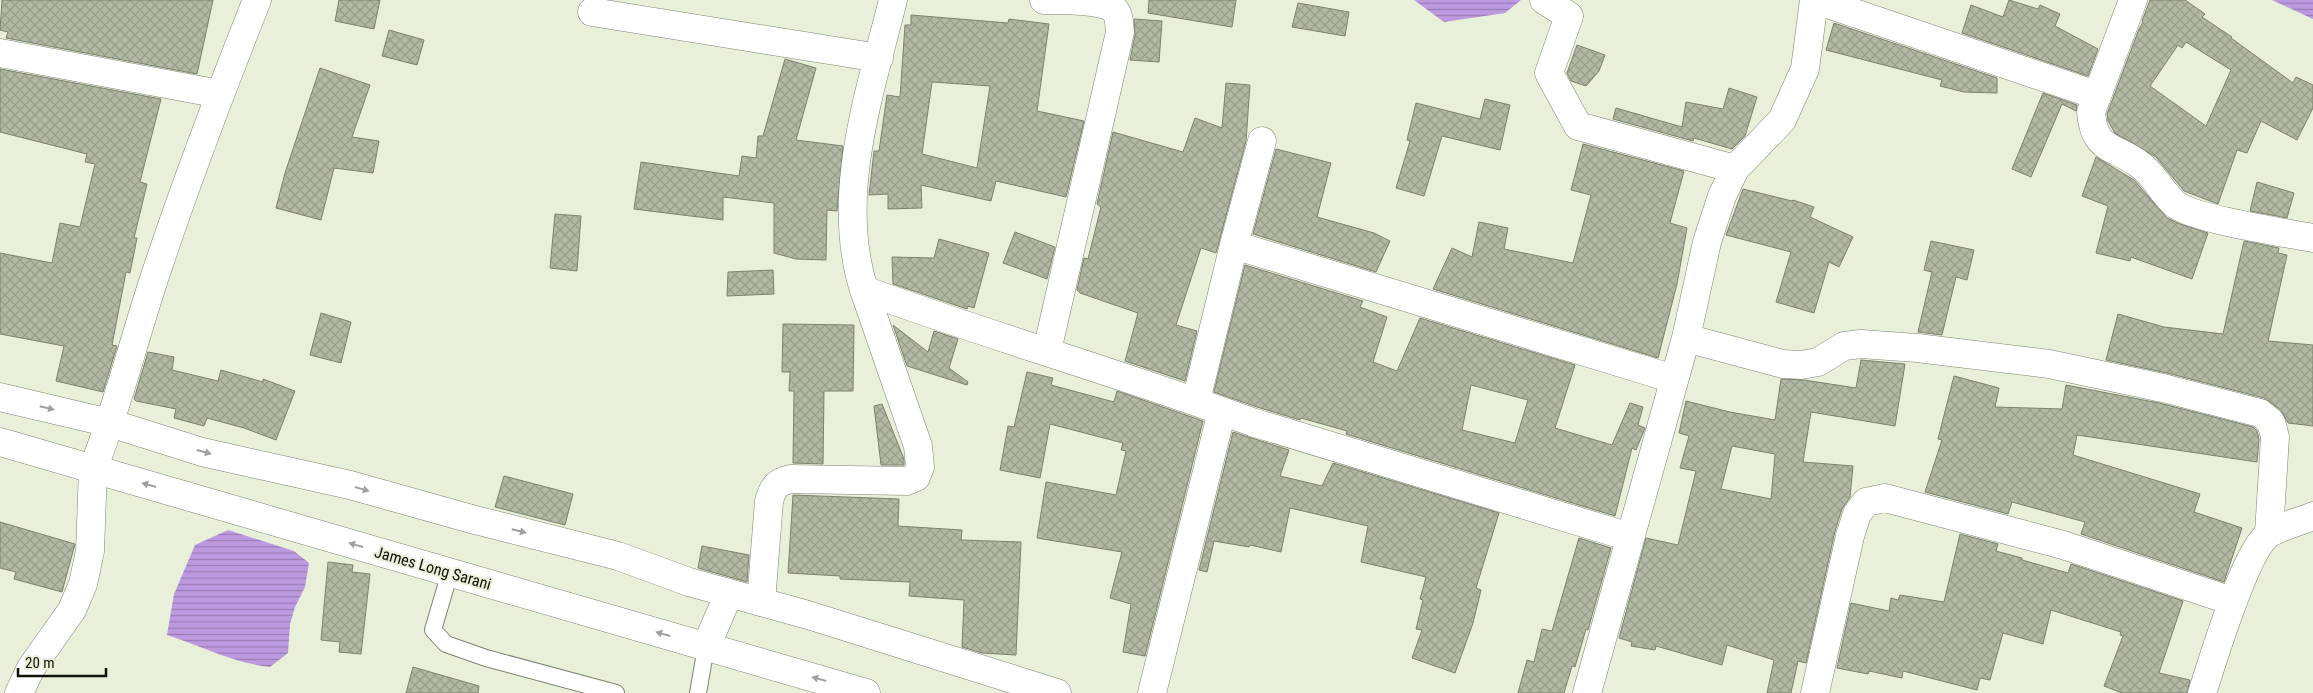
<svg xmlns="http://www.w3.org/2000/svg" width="2313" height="693" font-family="'Roboto Condensed',sans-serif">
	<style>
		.water { fill: url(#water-rules) }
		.building { fill: url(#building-cross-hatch); stroke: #7b826e; fill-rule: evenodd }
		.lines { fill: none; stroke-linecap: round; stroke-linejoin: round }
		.service-casing { stroke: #7d8470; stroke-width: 18 }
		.minor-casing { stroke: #7d8470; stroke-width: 29 }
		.tertiary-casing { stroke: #7d8470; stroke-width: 29 }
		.secondary-casing { stroke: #7d8470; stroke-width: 29 }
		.service { stroke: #fff; stroke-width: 16 }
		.minor { stroke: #fff; stroke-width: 28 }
		.tertiary { stroke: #fff; stroke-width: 28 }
		.secondary { stroke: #fff; stroke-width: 28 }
		.oneway { fill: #9fa19d }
		.labels { text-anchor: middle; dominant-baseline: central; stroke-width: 4; stroke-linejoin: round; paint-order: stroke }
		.street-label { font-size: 16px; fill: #10130b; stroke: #e8f0d9 }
	</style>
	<defs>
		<pattern id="water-rules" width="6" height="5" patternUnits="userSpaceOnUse" patternTransform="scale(1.25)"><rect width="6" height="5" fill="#bd9ae0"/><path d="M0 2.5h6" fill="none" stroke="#987cb4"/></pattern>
		<pattern id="building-cross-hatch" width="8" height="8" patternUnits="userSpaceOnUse" patternTransform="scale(1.25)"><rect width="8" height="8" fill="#b1b9a3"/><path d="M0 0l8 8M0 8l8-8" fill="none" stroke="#979e8b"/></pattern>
	</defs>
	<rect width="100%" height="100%" fill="#e8f0d9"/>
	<path class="water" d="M1414,0H1521L1505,13L1444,22Z
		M2272,0H2313V19Z
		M228,530L294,551L309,563L305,587L295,607L290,624L288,653L270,667C234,663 201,646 167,635L174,594L195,545Z"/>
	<path class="building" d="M2,0H213L197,74L6,38L8,32L0,30Z
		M339,0H380L374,29L335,21Z
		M1149,0H1236L1232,27L1148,13Z
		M2009,0L2038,9L2040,5L2060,14L2055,26L2098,49L2088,76L1962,33L1971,5L2003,17Z
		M2150,0H2185L2205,14L2202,17L2232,37L2231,38L2293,83L2296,77L2313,85V108L2297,140L2261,121L2247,153L2237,150L2218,204L2184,191L2156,157L2115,133L2108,121L2107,114L2139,29L2143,22L2142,21ZM2186,42L2231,70L2206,126L2150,86L2178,45L2182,48Z
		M1298,3L1349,12L1345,36L1292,27Z
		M911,15L1008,23L1009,19L1049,24L1037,111L1084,121L1066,197L996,181L991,201L921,185L922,208L888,209V194L869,195L874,151H879L887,95L900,97L905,25H911ZM932,82L990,86L977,168L922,154Z
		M1134,19L1162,21L1159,62L1130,60L1135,35Z
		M1834,23L1997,78V93L1964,92L1940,86L1942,80L1826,50Z
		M389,30L424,40L417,65L382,56Z
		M1577,45L1605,55L1599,71L1586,86L1571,81L1567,73Z
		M785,59L816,68L796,140L843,146L837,211L827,210L826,260L796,259L774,253V203L723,197V220L634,209L641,162L739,176L742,156L756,158L758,136H763Z
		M320,68L370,85L352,137L379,141L373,173L334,168L321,220L276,208L285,173Z
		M0,69L161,99L140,182L147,184L134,238H137L130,273L126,272L112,345L117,346L103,392L56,381L64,346L0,334V253L52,263L60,223L80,227L95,164L85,162L87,154L0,132Z
		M1226,83L1250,85L1246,141L1216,253L1201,248L1176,325L1197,331L1185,381L1125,361L1138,313L1080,293L1077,290L1084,258L1088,259L1101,207L1097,204L1113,132L1183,152L1195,118L1222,128Z
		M1729,88L1757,97L1745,136L1732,149L1694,138L1693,141L1613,119L1616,108L1682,127L1686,102L1723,109Z
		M2043,93L2077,105L2076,111L2062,104L2031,177L2012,169Z
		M1485,99L1510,105L1500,150L1442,136L1424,196L1396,188L1410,141L1407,140L1416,103L1480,119Z
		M1583,144L1684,171L1670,223L1687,228L1677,284L1658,358L1433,289L1452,248L1472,257L1479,222L1508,228L1504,249L1573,263L1591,195L1571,190Z
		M1276,149L1331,163L1317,217L1374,233L1390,241L1376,272L1253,234Z
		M2096,157L2134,180L2167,218L2180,224L2208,233L2192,279L2131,257L2130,261L2096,253L2108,206L2082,196Z
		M2257,182L2294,193L2287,218L2250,211Z
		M1743,189L1792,201L1793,200L1814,207L1810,217L1853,237L1839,267L1829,262L1814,313L1776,302L1791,252L1726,235Z
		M555,214L581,216L577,271L550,268Z
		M1015,232L1055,247L1047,279L1003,263Z
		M939,239L989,253L974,308L968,306L967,309L893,284L892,257L934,258Z
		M1931,241L1974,250L1967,280L1956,277L1942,335L1918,332L1932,272L1924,270Z
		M2244,241L2279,248L2278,253L2287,255L2268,341L2313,345V426L2288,423L2281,410L2264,398L2167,373L2106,360L2118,314L2164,327L2223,334Z
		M1245,265L1363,301L1360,307L1387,317L1373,362L1397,371L1420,318L1575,365L1555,428L1612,445L1630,403L1643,407L1638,425L1645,428L1636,450L1632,448L1615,516L1346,434L1347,431L1301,418L1300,420L1257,407L1214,392ZM1471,385L1528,400L1515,443L1462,430Z
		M773,270L774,294L727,296L728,272Z
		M321,313L351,322L341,363L310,355Z
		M783,324L854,325L853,391H824L823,464L793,463L794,391H789L790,372H782Z
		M893,325L928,352L934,331L958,339L949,368L968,382L967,385L907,366Z
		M148,352L174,357L172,370L218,381L221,370L263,382V379L295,391L276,440L244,428L207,418L204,426L174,418L176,409L136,401L134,399Z
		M1861,360L1905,364L1895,426L1811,412L1803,462L1853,466L1850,497L1842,509L1835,531L1806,663L1798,661L1791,693H1767L1774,660L1727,645L1722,665L1656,646L1655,650L1631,646L1632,642L1619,638L1646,538L1678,545L1696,471L1680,468L1689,436L1679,433L1686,401L1730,412L1775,420L1781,379L1804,380L1856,388ZM1732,446L1775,454L1771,499L1721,489Z
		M1027,372L1053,378L1051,385L1114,402L1117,391L1203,421L1145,656L1123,652L1131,604L1110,598L1122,552L1037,538L1046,482L1116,495L1126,451L1121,450L1123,443L1050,424L1040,478L1000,470L1008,426L1014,427Z
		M1954,376L1999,388L1995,407L2062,409L2066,385L2159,403L2253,427L2257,431L2259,439L2257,462L2077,435L2073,455L2200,494L2194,512L2242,528L2224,582L2081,534L2085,522L2012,502L2008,514L1925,492L1942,440L1938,439Z
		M882,404L904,459V465H881L874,406Z
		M1233,432L1289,450L1280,476L1322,486L1333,463L1499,513L1476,588L1481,590L1473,623L1455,673L1412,658L1422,630L1416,629L1423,600L1420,599L1426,577L1361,562L1368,526L1290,508L1281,552L1250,545L1249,547L1214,541L1207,572L1199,570Z
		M504,476L573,494L565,525L495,507Z
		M793,495L899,499L898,526L962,530L961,540L1021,542L1016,655L982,653L962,647L964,600L909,596L910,582L840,579V576L788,573Z
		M0,522L75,544L62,592L14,579L16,572L0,568Z
		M1960,534L1998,544L1996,551L2022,558V560L2068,573L2071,564L2183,601L2159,673L2190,680L2187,693H2122L2104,686L2123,636L2120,635L2121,632L2051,610L2043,644L2003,633L1990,680L1980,678L1977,690L1903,671L1902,678L1869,671L1868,674L1837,668L1851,603L1889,611L1891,598L1898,600L1900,595L1944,602Z
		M1579,538L1611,548L1588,630L1586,629L1575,667L1572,666L1564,693H1518L1527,660L1534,662L1542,629L1552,631Z
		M702,546L749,555L747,582L698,568Z
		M328,562L353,565L352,572L370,574L361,654L339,652L340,642L321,640Z
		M413,667L479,686L478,693H406Z"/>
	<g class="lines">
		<g class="service-casing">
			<path id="service" d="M450,572L433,630L446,644L486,658L616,693
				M698,693L706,647"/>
		</g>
		<g class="minor-casing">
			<path id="minor" d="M893,0C870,93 834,195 864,290C992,337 1124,374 1252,422L1630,537
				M1044,0C1060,0 1104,0 1114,9C1120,16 1119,24 1120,32L1047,351
				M1544,0L1569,16L1549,73L1578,126L1735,169
				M1816,0L2096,95
				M2133,0L2091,112C2094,151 2113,145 2139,164C2155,175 2161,192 2175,204C2193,219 2286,233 2313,238
				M592,12L879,58
				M0,53L220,94
				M1234,245L1674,379
				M1686,338L1783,364L1801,365L1818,362L1844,346L1861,344L1917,348L2049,364L2163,388L2260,413L2271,422L2275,437L2269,533
				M1196,401L1234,245L1262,141
				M761,602L769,501C773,487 777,482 791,479L907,481L916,477L920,467L918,446L864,290
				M19,693L31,668L72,610L83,584L90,551L93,469
				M1152,693L1222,411
				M1587,693L1686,338L1707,242L1722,196L1735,169L1782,120L1805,69L1814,0
				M1815,693L1850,536L1857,514L1866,502L1885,498L2063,545L2232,601"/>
		</g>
		<g class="tertiary-casing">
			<path id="tertiary" d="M93,469C119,403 135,334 158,267C188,177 222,88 257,0
				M2202,693C2213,661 2245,549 2270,533C2284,525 2299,522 2313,516"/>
		</g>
		<g class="secondary-casing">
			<path id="secondary" d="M0,397L110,423L202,452L350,485L475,520L618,556L689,582L808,615L1057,693
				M0,442L866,693
				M706,647L729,593"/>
		</g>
		<use href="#service" class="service"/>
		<use href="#minor" class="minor"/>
		<use href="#tertiary" class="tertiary"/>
		<use href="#secondary" class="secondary"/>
	</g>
	<defs><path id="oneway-solid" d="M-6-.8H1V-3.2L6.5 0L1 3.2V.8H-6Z" transform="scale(1.25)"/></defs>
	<g class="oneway">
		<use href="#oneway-solid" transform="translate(47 408) rotate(13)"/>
		<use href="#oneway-solid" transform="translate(204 452) rotate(15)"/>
		<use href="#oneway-solid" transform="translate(149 485) rotate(-164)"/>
		<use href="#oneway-solid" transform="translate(362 489) rotate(16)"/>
		<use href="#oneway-solid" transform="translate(519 531) rotate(14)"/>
		<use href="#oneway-solid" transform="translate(356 545) rotate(-164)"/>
		<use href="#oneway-solid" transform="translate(663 634) rotate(-164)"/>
		<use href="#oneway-solid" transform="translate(819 679) rotate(-164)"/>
	</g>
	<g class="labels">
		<g class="street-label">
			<text transform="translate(433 568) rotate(16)">James Long Sarani</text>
		</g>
	</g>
	<path d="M18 668v8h88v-8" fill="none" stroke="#10130b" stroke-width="2.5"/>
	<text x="25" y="668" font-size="15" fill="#10130b" stroke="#e8f0d9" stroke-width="4" paint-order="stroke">20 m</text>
</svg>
